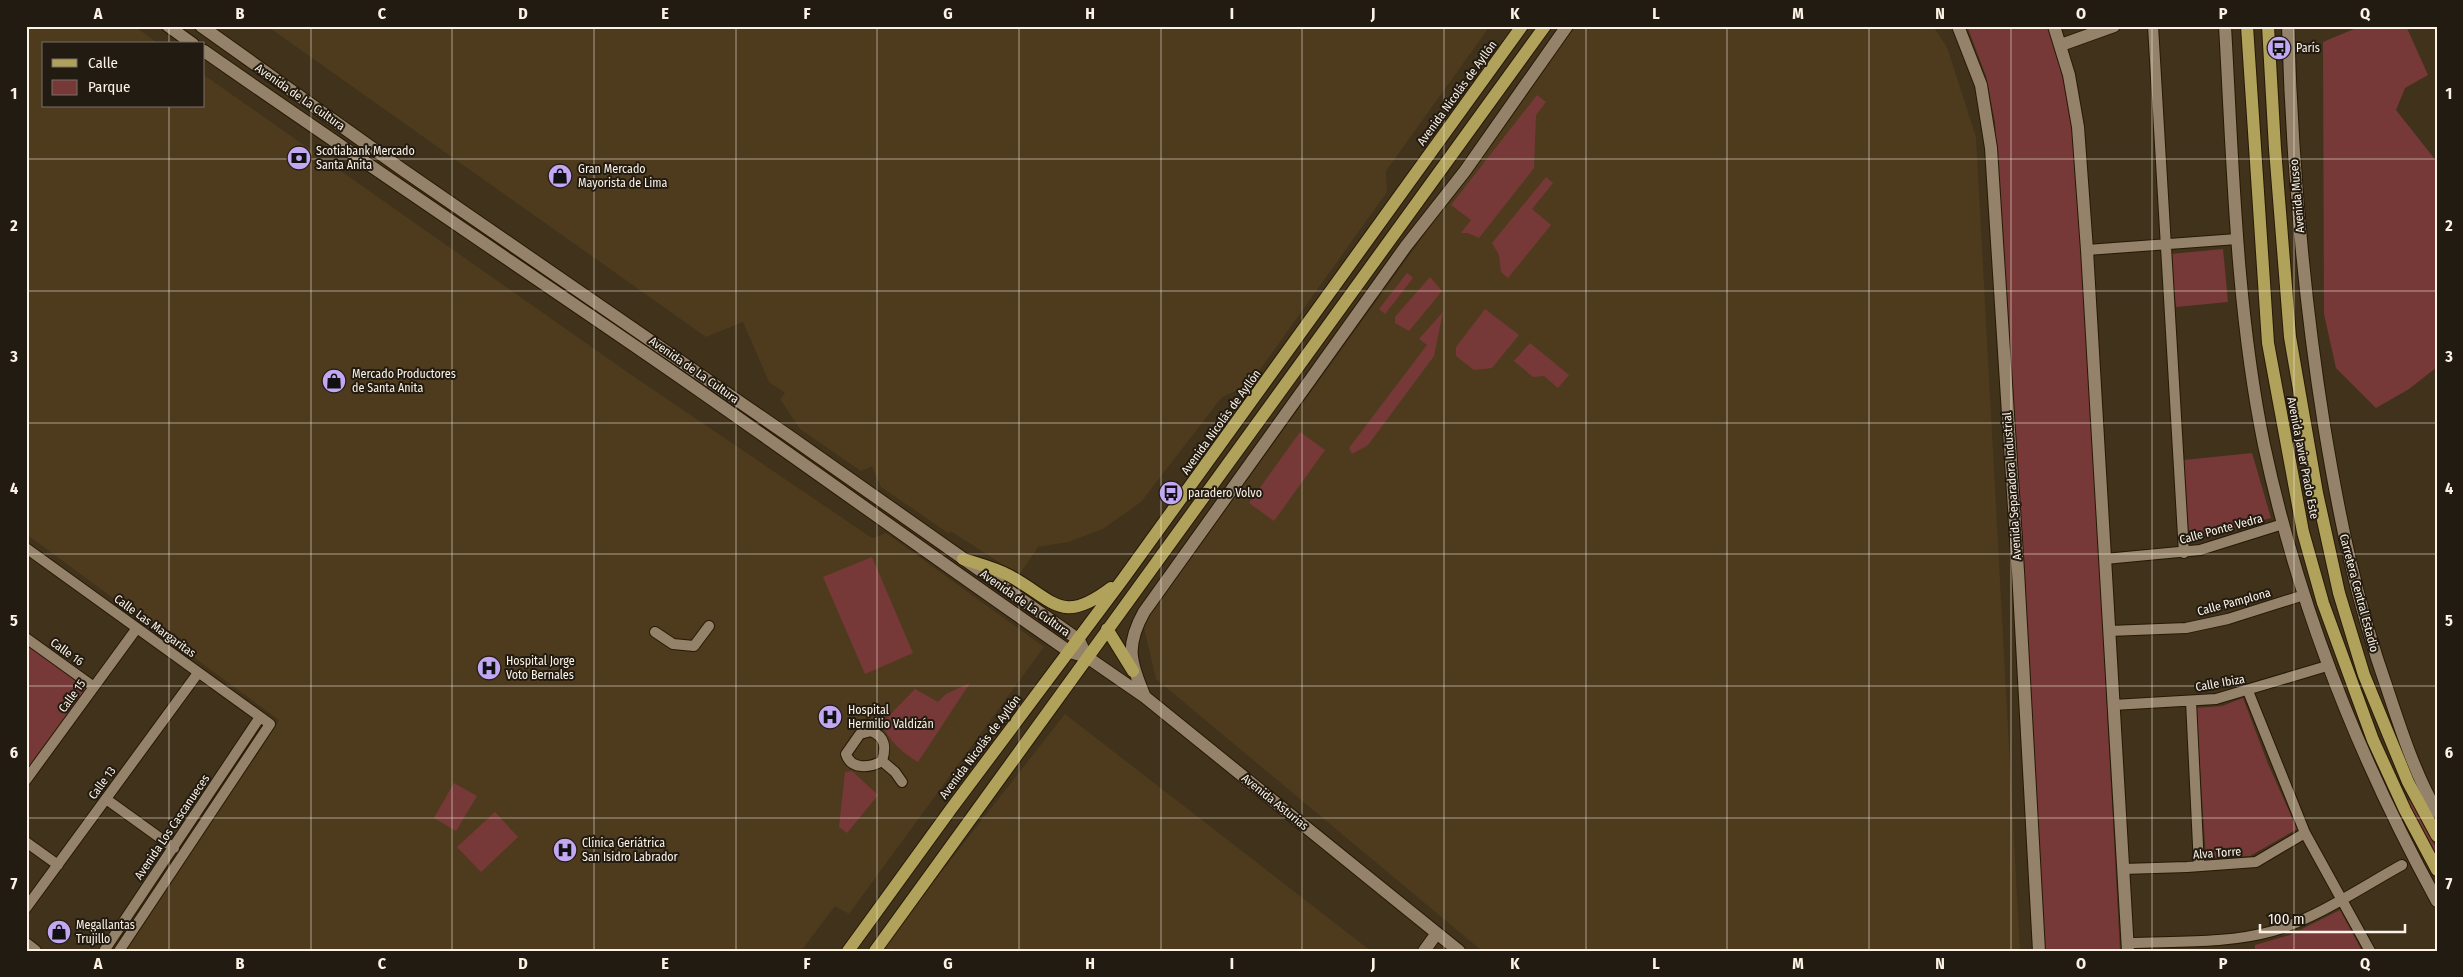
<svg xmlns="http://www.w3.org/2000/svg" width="2463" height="977" font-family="'Fira Sans Condensed',sans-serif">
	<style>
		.built { fill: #4e3b1e }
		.green { fill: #773938 }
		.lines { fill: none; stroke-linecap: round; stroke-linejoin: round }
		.street-casing { stroke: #271904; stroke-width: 12 }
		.secondary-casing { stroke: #271904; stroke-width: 14 }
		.primary-casing { stroke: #271904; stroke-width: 14 }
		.street { stroke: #94826a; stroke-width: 10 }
		.secondary { stroke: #94826a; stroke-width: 12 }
		.primary { stroke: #b0a25a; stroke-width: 12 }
		.grid { fill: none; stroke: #fcf2e5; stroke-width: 1; stroke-opacity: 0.55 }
		.labels { text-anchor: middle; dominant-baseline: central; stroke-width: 4; stroke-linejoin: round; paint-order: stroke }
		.poi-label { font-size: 12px; fill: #fcf2e5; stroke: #221b11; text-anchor: start }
		.street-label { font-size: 12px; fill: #fcf2e5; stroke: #221b11 }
		.neatline { fill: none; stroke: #fcf2e5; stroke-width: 2 }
		.grid-label { font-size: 16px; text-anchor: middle; font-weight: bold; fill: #fcf2e5 }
	</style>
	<rect width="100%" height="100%" fill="#41321b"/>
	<path class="built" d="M26,26H134L159,44H44V106H204V75L630,374L869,536L873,538L886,533L1044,647L849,914L835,906L801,951H124L279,720L26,534Z
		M267,26H1490L1386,171L1387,192L1249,385L1222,397L1141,502L1103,529L1068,542L1038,547L1019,575L952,532L948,533L881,487L872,466L861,471L800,429L780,399L785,393L769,382L743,322L706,337Z
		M1575,26H1933L1947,47L1976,137L2020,951H1482L1156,679L1143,624Z
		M1065,714L1371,951H879Z"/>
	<path class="green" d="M1967,26H2050L2068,81L2083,263L2120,951H2040L1995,122L1986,76Z
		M2361,26H2406L2428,75L2405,88L2396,110L2437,162V367L2409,389L2376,408L2336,368L2324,314L2323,42Z
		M1537,95L1546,102L1536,115L1534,168L1479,238L1468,233H1461L1471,220L1451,205Z
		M1546,177L1553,183L1532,209L1551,225L1508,278L1501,272L1499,255L1492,243Z
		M2223,249L2228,302L2176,307L2171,254Z
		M1407,273L1413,278L1385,314L1379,309Z
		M1430,277L1442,291L1409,331L1395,323V317Z
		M1485,309L1519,335L1492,368L1474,370L1456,356V347Z
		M1443,312L1434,356L1368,445L1352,454L1349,448L1427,345L1419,339Z
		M1530,343L1569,375L1558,388L1544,376L1533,377L1514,361Z
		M1300,432L1325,450L1274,521L1249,503Z
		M2252,453L2271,518L2189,540L2184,460Z
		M872,557L913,653L865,674L823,577Z
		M26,643L87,689L26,771Z
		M970,683L918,762C901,752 890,741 881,724L915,689L938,702L946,694Z
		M2243,698L2268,764L2297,829L2250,856L2206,858L2196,708L2222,706Z
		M852,771L878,795L847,833L839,827L845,772Z
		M454,783L477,796L456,831L434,818Z
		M2411,800L2437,850V858L2407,801Z
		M495,812L518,837L481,872L457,847Z
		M2340,910L2362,951H2255V945L2290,935Z"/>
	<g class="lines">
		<g class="street-casing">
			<path id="street" d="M2153,26L2184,553
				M2087,250L2237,239
				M26,548L270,724L119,951
				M2105,559L2200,550L2283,524
				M2109,631L2186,628L2228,619L2304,595
				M655,632L673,644L694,646L709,626
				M26,638L94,687
				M2248,691L2305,833L2370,951
				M2191,701L2199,866
				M2113,705L2216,699L2327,666
				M882,761C886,748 886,737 871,731L860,734L846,754C851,770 870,768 882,761L895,772L902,782
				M26,780L137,628
				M106,799L174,848
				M26,842L58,865
				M2123,869L2187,867L2256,862L2305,833
				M26,908L198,673
				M2128,943C2175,941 2227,944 2273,931C2317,918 2362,887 2402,865
				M104,951L260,717"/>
		</g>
		<g class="secondary-casing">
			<path id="secondary" d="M168,26L193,44
				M201,26L403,170L789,436L1079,640L1087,657
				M1958,26L1981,85L1991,148L2018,571L2039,951
				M2054,26L2069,75L2078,127L2087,250L2128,951
				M2225,26C2233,166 2236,308 2264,445C2298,605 2358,757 2437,901
				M2288,26C2292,160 2303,293 2324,425C2339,517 2356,600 2387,688C2401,730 2415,774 2437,812
				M2061,45L2114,26
				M204,51C350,153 498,252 645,353C788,451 928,554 1070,652L1087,657L1145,697L1459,951
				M1145,697C1130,662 1125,646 1144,612L1406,246L1465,171L1567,26
				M26,944L35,951
				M1424,951L1437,933"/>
		</g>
		<g class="primary-casing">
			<path id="primary" d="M2247,26L2268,343L2303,532L2323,603L2373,740L2405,810L2437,870
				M2268,26L2275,149L2290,337L2317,493L2339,593L2364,675L2408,782L2437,836
				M963,559C979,564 995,568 1010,576C1054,600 1061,626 1111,588
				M1107,629L1133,671
				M848,951L951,809L1123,579L1522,26
				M875,951L1545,26"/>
		</g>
		<use href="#street" class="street"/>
		<use href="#secondary" class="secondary"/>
		<use href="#primary" class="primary"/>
	</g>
	<path class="grid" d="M169,26V44M311,26V951M452,26V951M594,26V951M736,26V951M877,26V951M1019,26V951M1161,26V951M1302,26V951M1444,26V951M1586,26V951M1727,26V951M1869,26V951M2011,26V951M2152,26V951M2294,26V951M169,106V951M26,159H2437M26,291H2437M26,423H2437M26,554H2437M26,686H2437M26,818H2437"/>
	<defs>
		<g id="bus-disc" transform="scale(1.25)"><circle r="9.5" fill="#c2a8f3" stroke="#221b11"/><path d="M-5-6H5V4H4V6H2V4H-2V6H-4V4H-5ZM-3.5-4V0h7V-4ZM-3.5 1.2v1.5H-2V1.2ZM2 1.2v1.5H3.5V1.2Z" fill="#111"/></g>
		<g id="bank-disc" transform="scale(1.25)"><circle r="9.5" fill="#c2a8f3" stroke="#221b11"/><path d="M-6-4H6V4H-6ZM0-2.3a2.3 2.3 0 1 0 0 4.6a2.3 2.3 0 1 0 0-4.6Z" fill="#111"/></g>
		<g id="shop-disc" transform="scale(1.25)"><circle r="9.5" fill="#c2a8f3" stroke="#221b11"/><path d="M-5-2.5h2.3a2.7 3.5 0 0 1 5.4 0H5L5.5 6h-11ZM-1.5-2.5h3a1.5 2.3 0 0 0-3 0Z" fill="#111"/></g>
		<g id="hospital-disc" transform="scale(1.25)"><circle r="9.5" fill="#c2a8f3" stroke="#221b11"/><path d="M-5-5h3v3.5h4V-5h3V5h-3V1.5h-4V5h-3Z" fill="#111"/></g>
	</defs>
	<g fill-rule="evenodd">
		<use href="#bus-disc" x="2279" y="48"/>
		<use href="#bank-disc" x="299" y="158"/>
		<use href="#shop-disc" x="560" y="176"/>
		<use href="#shop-disc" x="334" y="381"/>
		<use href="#bus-disc" x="1171" y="493"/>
		<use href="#hospital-disc" x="489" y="668"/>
		<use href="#hospital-disc" x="830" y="717"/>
		<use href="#hospital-disc" x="565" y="850"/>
		<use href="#shop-disc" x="59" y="932"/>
	</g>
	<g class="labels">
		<g class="poi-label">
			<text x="2296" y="48">París</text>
			<text x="316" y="151">Scotiabank Mercado<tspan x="316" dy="14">Santa Anita</tspan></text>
			<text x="578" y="169">Gran Mercado<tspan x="578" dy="14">Mayorista de Lima</tspan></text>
			<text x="352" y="374">Mercado Productores<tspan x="352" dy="14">de Santa Anita</tspan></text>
			<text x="1188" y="493">paradero Volvo</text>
			<text x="506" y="661">Hospital Jorge<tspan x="506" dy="14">Voto Bernales</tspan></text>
			<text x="848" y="710">Hospital<tspan x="848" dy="14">Hermilio Valdizán</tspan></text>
			<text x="582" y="843">Clínica Geriátrica<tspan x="582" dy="14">San Isidro Labrador</tspan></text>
			<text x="76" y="925">Megallantas<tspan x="76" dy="14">Trujillo</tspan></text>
		</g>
		<g class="street-label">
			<text transform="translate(1457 93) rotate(-54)">Avenida Nicolás de Ayllón</text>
			<text transform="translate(300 97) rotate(35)">Avenida de La Cultura</text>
			<text transform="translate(2297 196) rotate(-95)">Avenida Museo</text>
			<text transform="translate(694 370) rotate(35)">Avenida de La Cultura</text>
			<text transform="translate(1221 422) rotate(-54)">Avenida Nicolás de Ayllón</text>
			<text transform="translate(2303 458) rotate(79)">Avenida Javier Prado Este</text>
			<text transform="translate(2012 486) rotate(-94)">Avenida Separadora Industrial</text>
			<text transform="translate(2221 529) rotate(-15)">Calle Ponte Vedra</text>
			<text transform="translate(2359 593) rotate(75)">Carretera Central Estadio</text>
			<text transform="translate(2234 602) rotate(-15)">Calle Pamplona</text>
			<text transform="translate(1025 603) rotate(35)">Avenida de La Cultura</text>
			<text transform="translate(155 626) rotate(36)">Calle Las Margaritas</text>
			<text transform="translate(67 652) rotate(36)">Calle 16</text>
			<text transform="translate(2220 683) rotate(-10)">Calle Ibiza</text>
			<text transform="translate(72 696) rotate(-54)">Calle 15</text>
			<text transform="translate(980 747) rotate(-53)">Avenida Nicolás de Ayllón</text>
			<text transform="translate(102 783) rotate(-54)">Calle 13</text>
			<text transform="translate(1275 802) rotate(39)">Avenida Asturias</text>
			<text transform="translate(172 827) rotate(-56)">Avenida Los Cascanueces</text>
			<text transform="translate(2217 853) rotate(-4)">Alva Torre</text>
		</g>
	</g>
	<rect width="2463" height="977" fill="none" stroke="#221b11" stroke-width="55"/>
	<rect x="42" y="42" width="162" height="65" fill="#221b11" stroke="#797166"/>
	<rect x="52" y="59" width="25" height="8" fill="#b0a25a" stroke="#797166"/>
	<text x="88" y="68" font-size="15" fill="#fcf2e5">Calle</text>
	<rect x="52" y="80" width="25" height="15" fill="#773938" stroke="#797166"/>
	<text x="88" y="92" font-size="15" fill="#fcf2e5">Parque</text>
	<path d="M2260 924v8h145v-8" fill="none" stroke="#fcf2e5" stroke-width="2.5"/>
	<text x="2268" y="924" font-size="15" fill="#fcf2e5" stroke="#221b11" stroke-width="4" paint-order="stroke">100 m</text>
	<rect x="28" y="28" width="2408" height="922" class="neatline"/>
	<g class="grid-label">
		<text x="98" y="19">A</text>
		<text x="240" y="19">B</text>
		<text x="382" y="19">C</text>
		<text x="523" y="19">D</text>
		<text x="665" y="19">E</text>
		<text x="807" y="19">F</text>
		<text x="948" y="19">G</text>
		<text x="1090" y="19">H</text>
		<text x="1232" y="19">I</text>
		<text x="1373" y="19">J</text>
		<text x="1515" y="19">K</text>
		<text x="1656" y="19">L</text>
		<text x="1798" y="19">M</text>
		<text x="1940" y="19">N</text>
		<text x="2081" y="19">O</text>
		<text x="2223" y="19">P</text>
		<text x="2365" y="19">Q</text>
		<text x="14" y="99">1</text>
		<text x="2449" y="99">1</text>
		<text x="14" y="231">2</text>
		<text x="2449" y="231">2</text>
		<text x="14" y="362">3</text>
		<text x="2449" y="362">3</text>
		<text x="14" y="494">4</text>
		<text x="2449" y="494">4</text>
		<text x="14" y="626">5</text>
		<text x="2449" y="626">5</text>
		<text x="14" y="758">6</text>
		<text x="2449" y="758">6</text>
		<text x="14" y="889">7</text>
		<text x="2449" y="889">7</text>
		<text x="98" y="969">A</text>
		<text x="240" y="969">B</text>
		<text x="382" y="969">C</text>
		<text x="523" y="969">D</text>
		<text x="665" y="969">E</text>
		<text x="807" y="969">F</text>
		<text x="948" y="969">G</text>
		<text x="1090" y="969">H</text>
		<text x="1232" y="969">I</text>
		<text x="1373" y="969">J</text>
		<text x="1515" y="969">K</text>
		<text x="1656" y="969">L</text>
		<text x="1798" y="969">M</text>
		<text x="1940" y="969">N</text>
		<text x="2081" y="969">O</text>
		<text x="2223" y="969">P</text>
		<text x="2365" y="969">Q</text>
	</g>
</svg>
